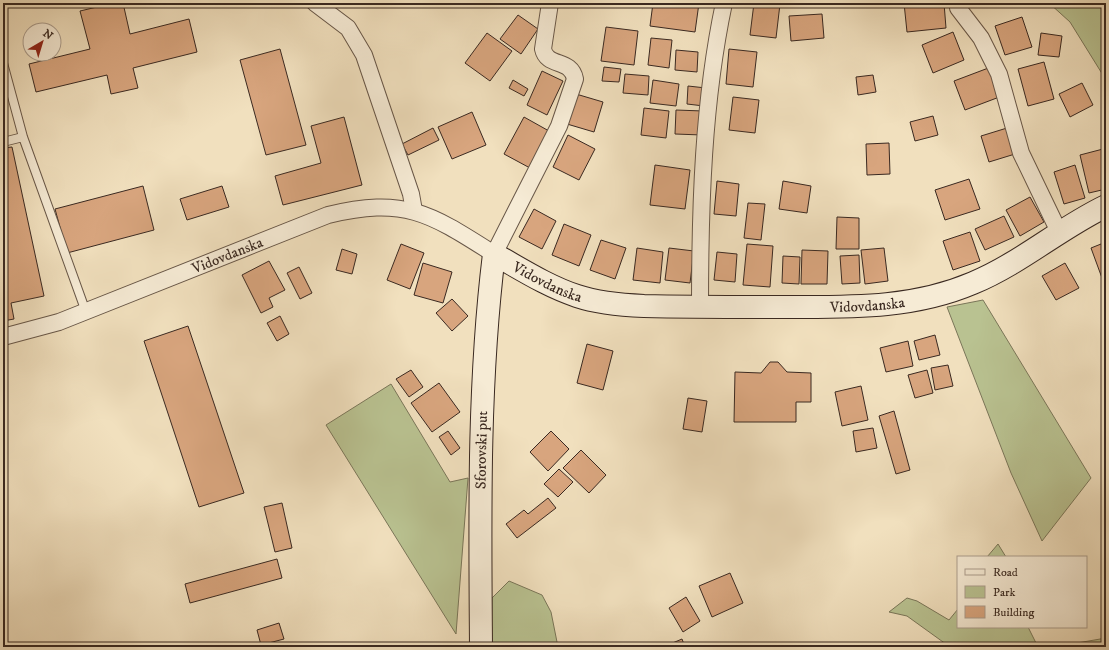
<svg xmlns="http://www.w3.org/2000/svg" width="1109" height="650" font-family="'IM FELL DW Pica',serif">
	<style>
		.green { fill: #b9c291; stroke: #7a7659 }
		.building { fill: #d8a57e; stroke: #3a2921 }
		.lines { fill: none; stroke-linecap: round; stroke-linejoin: round }
		.lane-casing { stroke: #685748; stroke-width: 10 }
		.street-casing { stroke: #685748; stroke-width: 18 }
		.secondary-casing { stroke: #3a2921; stroke-width: 24 }
		.lane { stroke: #f6ebd5; stroke-width: 8 }
		.street { stroke: #f6ebd5; stroke-width: 16 }
		.secondary { stroke: #f6ebd5; stroke-width: 22 }
		.labels { text-anchor: middle; dominant-baseline: central; stroke-width: 3; stroke-linejoin: round; paint-order: stroke }
		.street-label { font-size: 15px; fill: #3a2921; stroke: #f6ebd5 }
	</style>
	<rect width="100%" height="100%" fill="#f1e0be"/>
	<filter id="stains"><feTurbulence type="fractalNoise" baseFrequency=".005" numOctaves="4"/><feColorMatrix values="0 0 0 0 .2 0 0 0 0 .09 0 0 0 0 .02 0 0 0 .5 -.17"/></filter>
	<radialGradient id="worn" r=".72"><stop offset=".6" stop-color="#630" stop-opacity="0"/><stop offset="1" stop-color="#630" stop-opacity=".3"/></radialGradient>
	<path class="green" d="M1049,3H1106V80L1070,22Z
		M983,300L1091,478L1042,541L1011,473L947,307Z
		M391,384L450,482L468,478L456,634L326,425Z
		M998,544L1006,557H987Z
		M509,581L542,595L551,612L558,647H491L492,598Z
		M907,598L917,601L949,620L958,609V627H1028L1038,647H950L907,616L889,612Z
		M1106,638V647H1054Z"/>
	<path class="building" d="M114,3H123L130,34L189,19L197,52L133,68L138,88L111,94L107,75L36,92L29,64L90,49L80,11Z
		M653,3H699L695,32L650,26Z
		M754,3L780,4L776,38L750,35Z
		M904,3H944L946,28L907,32Z
		M822,14L824,38L791,41L789,16Z
		M518,15L538,29L521,54L500,39Z
		M1022,17L1032,47L1005,55L995,26Z
		M606,27L638,31L634,65L601,61Z
		M953,32L964,60L933,73L922,45Z
		M487,33L512,51L490,81L465,63Z
		M1041,33L1062,36L1059,57L1038,55Z
		M651,38L672,40L669,68L648,65Z
		M280,49L306,145L266,155L240,60Z
		M729,49L757,52L753,87L726,84Z
		M676,50L698,52L697,72L675,70Z
		M1044,62L1054,99L1028,106L1018,69Z
		M604,67L621,69L619,82L602,81Z
		M991,67L1002,96L965,110L954,81Z
		M542,71L563,81L547,115L527,105Z
		M625,74L649,76L648,95L623,93Z
		M873,75L876,92L858,95L856,77Z
		M513,80L528,89L524,96L509,88Z
		M653,80L679,84L676,106L650,103Z
		M1082,83L1093,105L1070,117L1059,94Z
		M688,86L706,88L704,106L687,104Z
		M576,94L603,102L594,132L567,124Z
		M733,97L759,100L755,133L729,130Z
		M644,108L669,111L666,138L641,135Z
		M676,110L703,111L702,135L675,134Z
		M472,112L486,145L452,159L438,127Z
		M933,116L938,135L915,141L910,122Z
		M344,117L362,185L283,205L275,176L321,163L311,126Z
		M524,117L549,131L530,168L504,154Z
		M433,128L439,140L408,155L402,144Z
		M1007,128L1015,154L989,162L981,136Z
		M568,135L595,149L579,180L553,167Z
		M889,143L890,174L867,175L866,144Z
		M12,147L44,296L11,303L14,319L3,321V148Z
		M1103,149L1106,162V189L1089,193L1080,155Z
		M655,165L690,170L685,209L650,205Z
		M1075,165L1085,198L1064,204L1054,172Z
		M969,179L980,209L945,220L935,190Z
		M717,181L739,184L736,216L714,214Z
		M783,181L811,186L807,213L779,209Z
		M143,186L154,230L67,253L55,209Z
		M222,186L229,207L187,220L180,199Z
		M1030,197L1044,222L1020,236L1006,210Z
		M748,203L765,204L761,240L744,238Z
		M534,209L556,221L542,249L519,237Z
		M1004,216L1014,237L985,250L975,229Z
		M837,217L859,218V249H836Z
		M564,224L591,235L579,266L552,255Z
		M970,232L980,261L953,270L943,241Z
		M601,240L626,248L615,279L590,270Z
		M1106,242V276L1102,278L1091,248Z
		M401,244L424,253L410,289L387,280Z
		M747,244L773,246L770,287L743,285Z
		M637,248L663,252L660,283L633,280Z
		M669,248L694,251L690,283L665,280Z
		M884,248L888,281L865,284L861,250Z
		M342,249L357,254L352,274L336,270Z
		M802,250L828,251L827,284H801Z
		M717,252L737,254L735,282L714,280Z
		M859,255L860,283L842,284L840,256Z
		M783,256L800,257L799,284L782,283Z
		M269,261L285,290L269,298L273,307L261,313L242,275Z
		M423,263L452,272L443,303L414,295Z
		M1065,263L1079,288L1056,300L1042,276Z
		M299,267L312,293L300,299L287,273Z
		M452,299L468,316L452,331L436,313Z
		M280,316L289,334L277,341L267,323Z
		M188,326L244,493L199,507L144,341Z
		M935,335L940,355L919,360L914,341Z
		M908,341L913,366L886,372L880,348Z
		M587,344L613,351L603,390L577,383Z
		M770,362H778L787,372L811,373V402H796V422H734L735,372L761,373Z
		M948,365L953,386L935,390L931,368Z
		M411,370L423,387L409,397L396,379Z
		M927,370L933,393L915,398L908,375Z
		M439,383L460,412L432,432L411,403Z
		M861,386L868,420L842,426L835,392Z
		M688,398L707,401L702,432L683,429Z
		M894,411L910,470L896,474L879,416Z
		M873,428L877,448L856,452L853,431Z
		M448,431L460,448L451,455L439,437Z
		M551,431L569,449L548,471L530,452Z
		M581,450L606,475L589,493L563,468Z
		M559,469L573,482L558,497L544,484Z
		M548,498L556,508L517,538L506,524L524,510L528,514Z
		M282,503L292,548L275,552L264,507Z
		M277,559L282,578L190,603L185,584Z
		M730,573L743,603L712,617L699,586Z
		M686,597L700,621L683,632L669,608Z
		M279,623L284,639L261,645L257,630Z
		M682,639L685,647H663Z"/>
	<g class="lines">
		<g class="lane-casing">
			<path id="lane" d="M3,63L23,137L86,312
				M3,142L23,137"/>
		</g>
		<g class="street-casing">
			<g id="street">
				<path d="M315,3L348,28L364,55L411,194L414,211"/>
				<path d="M958,8L981,38L999,74L1021,153L1059,232"/>
				<path d="M700,307C700,205 703,102 724,3"/>
				<path id="s1" d="M3,337L59,322L328,215C405,196 431,214 494,254L559,126L575,79C571,58 547,68 543,49L550,3"/>
			</g>
		</g>
		<g class="secondary-casing">
			<g id="secondary">
				<path id="s2" d="M481,647C480,516 478,384 494,254C521,269 547,286 577,296C598,303 621,305 644,306C691,307 738,307 786,307C850,307 912,309 973,283C1021,263 1060,228 1106,206"/>
			</g>
		</g>
		<use href="#lane" class="lane"/>
		<use href="#street" class="street"/>
		<use href="#secondary" class="secondary"/>
	</g>
	<g class="labels">
		<g class="street-label">
			<text stroke="none"><textPath href="#s1" startOffset="239">Vidovdanska</textPath></text>
			<text stroke="none"><textPath href="#s2" startOffset="454">Vidovdanska</textPath></text>
			<text stroke="none"><textPath href="#s2" startOffset="778">Vidovdanska</textPath></text>
			<text stroke="none"><textPath href="#s2" startOffset="197">Sforovski put</textPath></text>
		</g>
	</g>
	<rect width="1109" height="650" fill="none" stroke="#f1e0be" stroke-width="16"/>
	<rect x="4" y="4" width="1101" height="642" fill="none" stroke="#3a2921" stroke-width="2"/>
	<rect x="8" y="8" width="1093" height="634" fill="none" stroke="#3a2921"/>
	<rect x="957" y="556" width="130" height="72" fill="#f6ebd5" stroke="#ab9d8d"/>
	<rect x="965" y="569" width="20" height="6" fill="#f6ebd5" stroke="#ab9d8d"/>
	<text x="993" y="576" font-size="12" fill="#3a2921">Road</text>
	<rect x="965" y="586" width="20" height="12" fill="#b9c291" stroke="#ab9d8d"/>
	<text x="993" y="596" font-size="12" fill="#3a2921">Park</text>
	<rect x="965" y="606" width="20" height="12" fill="#d8a57e" stroke="#ab9d8d"/>
	<text x="993" y="616" font-size="12" fill="#3a2921">Building</text>
	<g transform="translate(42 42) rotate(38)"><circle r="19" fill="#f6ebd5" stroke="#ab9d8d"/>
	<path d="M0-3L7 15L0 10L-7 15Z" fill="#8f2418"/>
	<text y="-6" font-size="11" font-weight="bold" text-anchor="middle" fill="#3a2921">N</text>
	</g>
	<rect width="100%" height="100%" filter="url(#stains)"/>
	<rect width="100%" height="100%" fill="url(#worn)"/>
</svg>
